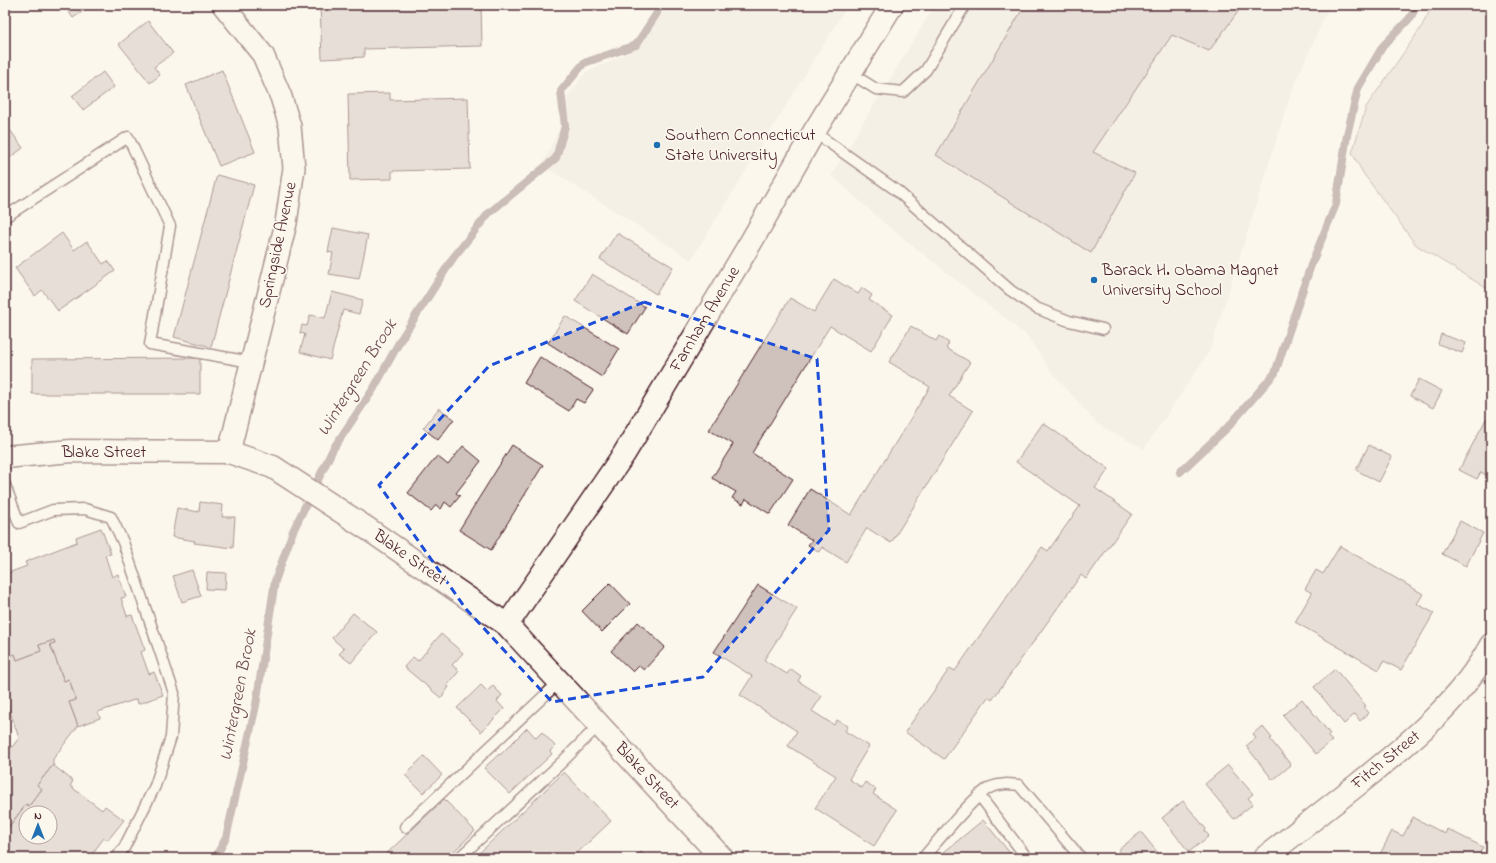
<svg xmlns="http://www.w3.org/2000/svg" width="1496" height="863" font-family="'Indie Flower',sans-serif">
	<style>
		.built { fill: #eee7de }
		.green { fill: #e2d7d0; stroke: #967b7e }
		.lines { fill: none; stroke-linecap: round; stroke-linejoin: round }
		.stream { stroke: #907477; stroke-width: 8 }
		.building { fill: #cfc2bc; stroke: #4a1f2b; fill-rule: evenodd }
		.lane-casing { stroke: #4a1f2b; stroke-width: 13 }
		.street-casing { stroke: #4a1f2b; stroke-width: 24 }
		.secondary-casing { stroke: #4a1f2b; stroke-width: 25 }
		.lane { stroke: #fbf7ec; stroke-width: 10 }
		.street { stroke: #fbf7ec; stroke-width: 21 }
		.secondary { stroke: #fbf7ec; stroke-width: 22 }
		.marked { fill: none; stroke: #1d4ed8; stroke-width: 3; stroke-dasharray: 8 5; stroke-linejoin: round }
		.poi-dot { fill: #1f6fb2; stroke: #fbf7ec; stroke-width: 1.5 }
		.labels { text-anchor: middle; dominant-baseline: central; stroke-width: 3.5; stroke-linejoin: round; paint-order: stroke }
		.poi-label { font-size: 17px; fill: #4a1f2b; stroke: #fbf7ec; text-anchor: start }
		.street-label { font-size: 17px; fill: #4a1f2b; stroke: #fbf7ec }
		.water-label { font-size: 18px; font-style: italic; fill: #6d4a51; stroke: #fbf7ec }
	</style>
	<rect width="100%" height="100%" fill="#fbf7ec"/>
	<filter id="ink" filterUnits="userSpaceOnUse"><feTurbulence type="fractalNoise" baseFrequency=".025" numOctaves="2"/><feDisplacementMap in="SourceGraphic" scale="8" xChannelSelector="R" yChannelSelector="G"/><feConvolveMatrix kernelMatrix="1 2 1 2 8 2 1 2 1" color-interpolation-filters="sRGB"/></filter>
	<g filter="url(#ink)">
		<path class="built" d="M656,5H848L691,260L542,165L559,129L567,97L585,73L632,51L645,38Z
			M935,5H1330L1292,91L1210,351L1144,449L1097,424L1049,369L1027,336L885,224L831,175Z"/>
		<path class="green" d="M1433,5H1491V291L1416,245L1363,173L1352,153L1366,107L1420,29Z"/>
		<g class="lines">
			<path class="stream" d="M1180,472L1229,426L1275,373L1311,265L1336,204L1347,135L1358,88L1383,46L1410,18L1417,5
				M215,858L226,838L256,705L275,581L293,531L333,449L374,388L401,339L453,258L489,213L556,158L565,126L561,91L584,63L636,45L657,13L658,5"/>
		</g>
		<path class="building" d="M64,5H92L73,18Z
			M320,5H481L482,46L364,49V57L322,59Z
			M1025,5H1243L1209,51L1172,35L1093,152L1135,173L1091,253L936,155Z
			M148,21L173,53L154,67L160,75L150,83L119,44Z
			M222,70L255,152L219,166L186,85Z
			M103,72L114,87L83,110L72,96Z
			M390,93V100L468,98L470,169L392,171V179L350,180L348,94Z
			M5,123L23,148L5,161Z
			M217,175L254,185L211,347L174,337Z
			M333,228L368,235L359,279L329,274L333,253L328,252Z
			M62,233L74,250L87,241L103,264L108,261L115,271L58,311L42,290L35,296L15,268Z
			M617,233L673,267L656,294L600,259Z
			M592,274L645,307L628,334L575,301Z
			M834,279L858,294L862,288L872,295L869,300L893,315L871,351L830,326L752,453L793,479L770,514L746,499L743,504L732,498L736,492L712,478L733,444L709,430L790,298L814,312Z
			M332,292L363,300L359,314L343,310L330,360L300,352L305,334L300,333L302,325L307,326L310,315L325,318Z
			M565,316L619,349L602,377L548,343Z
			M911,326L936,341L939,336L949,343L946,348L970,362L949,396L973,411L891,543L867,528L846,562L822,547L819,552L808,545L812,540L788,525L810,489L851,515L930,387L889,362Z
			M1441,334L1466,343L1462,353L1438,344Z
			M540,357L593,390L584,403L576,399L569,411L524,383Z
			M200,358V394H32V359Z
			M1419,379L1442,391L1433,408L1410,396Z
			M439,408L454,419L438,440L423,428Z
			M1486,419L1491,421V478L1481,472L1477,479L1459,470Z
			M1043,423L1109,469L1095,488L1132,514L1086,579L1081,575L992,700L988,697L944,759L905,732L950,668L955,671L1042,547L1048,551L1080,506L1016,462Z
			M512,445L543,465L491,550L459,530Z
			M1369,445L1392,457L1379,482L1356,470Z
			M463,446L481,461L456,493L460,496L451,507L445,502L441,509L436,505L431,511L408,493L437,456L448,465Z
			M200,502L223,505L222,517H235L233,548L194,543L195,541L172,537L177,508L199,512Z
			M1460,521L1483,533L1466,566L1442,554Z
			M101,528L111,554L105,555L112,577L118,574L126,597L121,598L127,616L132,615L145,650L141,652L149,674L154,672L163,695L138,704L137,699L98,712L100,718L78,726L69,702L76,700L69,679L64,681L50,644L55,643L54,640L39,645L41,651L17,660L15,654L5,658V568L8,573L27,566L25,562L77,542L76,537Z
			M1340,546L1423,594L1417,604L1434,613L1401,670L1384,661L1379,670L1295,622L1312,593L1305,589L1316,570L1323,574Z
			M192,570L201,596L182,602L173,576Z
			M207,572L226,573L225,590L206,589Z
			M610,583L630,604L602,632L582,611Z
			M758,585L797,609L764,660L787,674L791,669L801,676L798,681L822,696L812,711L834,725L837,720L848,726L845,731L869,746L849,779L862,788L865,782L876,789L873,794L897,810L874,846L815,808L836,776L788,746L797,731L740,695L752,676L714,652Z
			M353,613L377,632L351,663L339,654L344,649L332,638Z
			M638,622L665,647L644,670L639,666L633,672L611,651Z
			M441,634L463,653L452,665L459,671L447,686L449,687L441,698L404,667L413,657L418,661Z
			M54,640L55,643L50,644L64,681L69,679L76,700L69,702L78,726L53,759V765L37,785L42,789L29,806L26,804L5,832V756L19,738L5,697V658L15,654L17,660L41,651L39,645Z
			M1335,669L1366,706L1364,707L1369,713L1360,721L1355,714L1344,724L1314,687Z
			M481,685L487,691L493,686L502,695L497,701L504,709L481,732L457,708Z
			M1302,699L1330,734L1327,736L1332,741L1316,754L1283,715Z
			M1262,726L1272,738L1270,739L1291,765L1273,780L1246,746L1256,738L1253,734Z
			M527,728L536,738L542,732L555,746L550,751L552,754L510,794L484,768L499,754L500,755Z
			M424,756L442,775L423,793L405,775Z
			M53,765L73,781L70,786L102,810L105,806L124,820L108,840L104,838L92,854L95,856L94,858H5V832L26,804L29,806L42,789L37,785ZM26,813H50V837H26Z
			M1228,765L1253,794L1248,798L1253,804L1234,819L1205,784Z
			M564,772L611,821L572,858H474Z
			M444,799L475,831L447,858H382Z
			M1183,801L1206,829L1205,831L1209,836L1189,852L1162,818Z
			M1413,817L1445,834L1447,829L1483,847L1480,852L1491,858H1378L1392,831L1403,836Z
			M983,820L1014,858H949L944,852Z
			M1141,832L1162,858H1125L1118,850Z
			M641,852L647,858H634Z"/>
		<g class="lines">
			<g class="lane-casing">
				<path id="lane" d="M850,73L876,89L903,92L926,70L965,5
					M814,132L896,190L1010,290L1036,308L1069,321L1103,329
					M5,217L128,137L170,226L150,344L251,362
					M5,485L19,523L53,510L85,509L111,517L123,542L174,693L171,737L155,786L124,848L116,858
					M979,795L1027,858
					M405,827L559,682
					M459,858L561,763L599,725
					M923,858C938,841 974,795 991,787C1001,783 1009,784 1019,785L1081,858"/>
			</g>
			<g class="street-casing">
				<path id="street" d="M223,5L263,55L281,97L290,126L294,168L286,223L229,452"/>
			</g>
			<g class="secondary-casing">
				<path id="secondary" d="M5,457L71,451L229,452L273,467L368,529L507,625L722,858
					M507,625L624,454L751,242L814,132L892,5
					M1264,858C1295,834 1326,809 1357,785C1408,744 1459,703 1491,645"/>
			</g>
			<use href="#lane" class="lane"/>
			<use href="#street" class="street"/>
			<use href="#secondary" class="secondary"/>
		</g>
	</g>
	<path d="M0 0H1496V863H0ZM644,302L817,359L829,530L703,677L552,702L466,609L379,485L489,366Z" fill="#fbf7ec" fill-opacity=".55" fill-rule="evenodd"/>
	<path class="marked" d="M644,302L817,359L829,530L703,677L552,702L466,609L379,485L489,366Z"/>
	<g class="poi-dot">
		<circle cx="657" cy="145" r="4"/>
		<circle cx="1094" cy="280" r="4"/>
	</g>
	<g class="labels">
		<g class="poi-label">
			<text x="665" y="135">Southern Connecticut<tspan x="665" dy="20">State University</tspan></text>
			<text x="1102" y="270">Barack H. Obama Magnet<tspan x="1102" dy="20">University School</tspan></text>
		</g>
		<g class="street-label">
			<text transform="translate(278 245) rotate(-78)">Springside Avenue</text>
			<text transform="translate(705 319) rotate(-59)">Farnham Avenue</text>
			<text x="104" y="452">Blake Street</text>
			<text transform="translate(410 558) rotate(35)">Blake Street</text>
			<text transform="translate(1386 760) rotate(-39)">Fitch Street</text>
			<text transform="translate(647 776) rotate(47)">Blake Street</text>
		</g>
		<g class="water-label">
			<text transform="translate(358 378) rotate(-58)">Wintergreen Brook</text>
			<text transform="translate(239 695) rotate(-79)">Wintergreen Brook</text>
		</g>
	</g>
	<rect width="1496" height="863" fill="none" stroke="#fbf7ec" stroke-width="20"/>
	<rect x="10" y="10" width="1476" height="843" fill="none" stroke="#4a1f2b" stroke-width="1.5" filter="url(#ink)"/>
	<g transform="translate(38 825)"><circle r="19" fill="#fbf7ec" stroke="#b4a19f"/>
	<path d="M0-3L7 15L0 10L-7 15Z" fill="#1f6fb2"/>
	<text y="-6" font-size="11" font-weight="bold" text-anchor="middle" fill="#4a1f2b">N</text>
	</g>
</svg>
